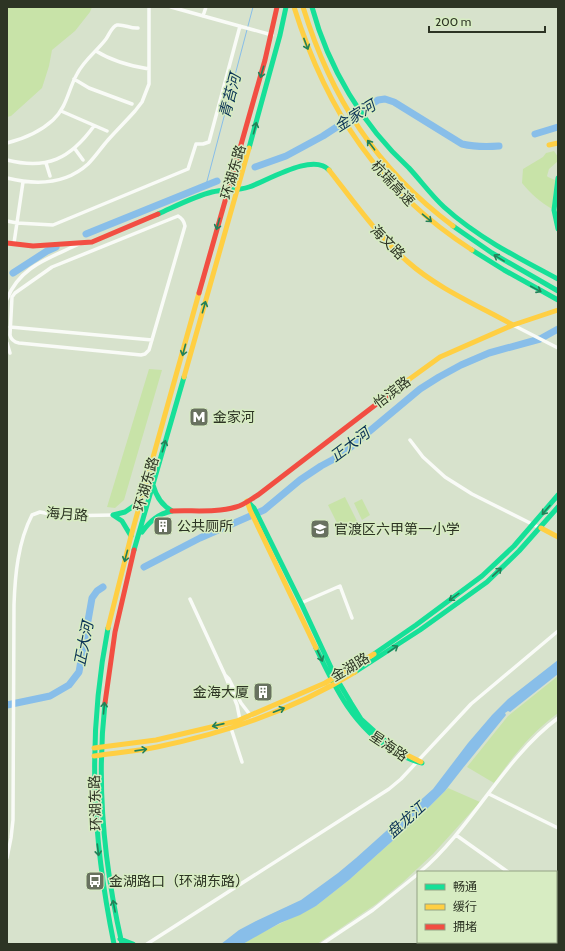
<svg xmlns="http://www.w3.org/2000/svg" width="565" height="951" font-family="Cabin,'Noto Sans SC',sans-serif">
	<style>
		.green { fill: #c8e3a8 }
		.water { fill: #88bee9 }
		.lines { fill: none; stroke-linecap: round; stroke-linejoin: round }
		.stream { stroke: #88bee9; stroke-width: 1 }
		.river { stroke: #88bee9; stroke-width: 7 }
		.street { stroke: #f9fbf7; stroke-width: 3.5 }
		.fast { stroke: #16e098; stroke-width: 5 }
		.slow { stroke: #ffcf43; stroke-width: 5 }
		.jam { stroke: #f24e42; stroke-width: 5 }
		.oneway { stroke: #238158 }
		.labels { text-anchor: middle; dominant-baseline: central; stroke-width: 3; stroke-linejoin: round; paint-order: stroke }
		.street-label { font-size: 14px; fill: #2d3424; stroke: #d7ecc2 }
		.poi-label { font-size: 14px; fill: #2d3424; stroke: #d7ecc2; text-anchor: start }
		.water-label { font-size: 15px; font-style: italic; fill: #0a3255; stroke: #d7ecc2 }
	</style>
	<rect width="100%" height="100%" fill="#d7e2cc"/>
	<path class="green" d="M7,7H92L90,12L75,31L52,50L49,66L42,88L11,116L7,117Z
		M554,151L558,157V161L549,169L547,176L548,177L555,180L552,209C540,202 531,194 522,183L523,169L543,157L546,153Z
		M149,369L162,370L124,500L115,508L107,507Z
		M345,497L359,525L342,533L328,505Z
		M362,499L370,515L362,520L354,503Z
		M558,676V713C530,734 514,755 494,783L467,767L508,716Z
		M448,788L480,802L433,854L403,882L376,904L317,944H243L261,933L316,906L349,880L418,818Z"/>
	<path class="water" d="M558,660V674L510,712L508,711L505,713L506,715L463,768L445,791L418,818L349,880L316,906L300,915L280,923L243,944H221L239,930L256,921L301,900L338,873L356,858L433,789L468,743L492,715L508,699Z"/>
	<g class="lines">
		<path class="stream" d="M206,185L253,7"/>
		<path class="river" d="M535,134L558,127
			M255,167L286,156L323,136L378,100L385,99L394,102L462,144C475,147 486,147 499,146
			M86,234L217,181
			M13,273L47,251L56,247
			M144,567L200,538L264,510L300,480L321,466L334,459L347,450L420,389L439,377L461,365L489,353L540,339L558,329
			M7,705L50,696L69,685L79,672L92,598L97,591L103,587"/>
		<path class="street" d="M171,7L272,35
			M203,16L206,7
			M96,51C112,61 130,66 149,69
			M74,79L89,88L132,104
			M61,111L107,131
			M7,143C23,139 41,131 53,120C67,107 68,90 77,74C84,60 97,51 106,39C109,35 112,26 117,25C124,24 131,29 138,28
			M75,149L83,160
			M7,160C47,170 70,159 94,126
			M46,163L50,176
			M7,178C35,185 65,185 88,164C95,157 101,148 108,140C117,130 126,121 135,111L142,102L149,84V7
			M178,216C182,218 184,221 185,226L149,350L145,354L141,355L19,343C14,342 11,340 10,335L12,297L15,293L52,267Z
			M7,221L17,223L53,225L188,169L196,144H203L209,142L240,26
			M14,243L23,182
			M7,299C20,266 50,258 79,244
			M513,325L558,348
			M10,327L152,340
			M7,343L10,353
			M410,440L423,457L445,477L472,494L540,528
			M190,599L225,675L237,705L240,720
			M301,603L340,586L352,618
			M225,675L229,679L241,703L251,716
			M231,728L242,762
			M489,794L558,828
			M456,835L508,872
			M7,858L11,838L13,820L14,605C15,575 18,542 32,515L40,512L60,516L113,515
			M420,872C473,827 503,759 558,718
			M147,944L389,789L401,779L471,704L558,631
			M322,944L373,910L418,874"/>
		<path class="fast" d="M312,7C328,67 363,126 409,168
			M249,148L280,35L286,7
			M409,168C421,181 431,195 444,207C477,237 518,258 558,279
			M558,178L554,210L558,229
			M158,214C174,207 195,196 212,192C224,189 238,191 249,187C267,181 313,152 329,170
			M453,226L492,253L558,291
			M472,250L504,270L558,300
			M248,502L254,508L301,603L335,676L351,703L361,719L383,739L397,749
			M142,532C150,521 158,514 172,511C161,505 156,496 153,485
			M131,536L122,521L113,515L125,512L141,501
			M134,550L184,377
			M108,628C87,736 92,837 114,944
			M316,648C335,688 354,728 394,751C403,756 412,761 422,763
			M374,654L416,625L482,576L514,546L558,495
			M355,672L420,630L487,582L519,551L558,507
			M105,703C96,784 104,865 122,944
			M120,939L133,944"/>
		<path class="slow" d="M294,7C327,112 379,190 472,250
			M303,7C331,98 376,168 453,226
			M549,145L558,143
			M329,170C354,202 377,235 408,262C437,288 479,306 513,325
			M184,377L249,148
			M400,386L440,357L513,325L558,310
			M247,501L250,510L316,648
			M541,528L558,537
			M108,628L131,536L199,293
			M94,748L156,740L237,721L325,683L374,654
			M405,754L421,762
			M94,756C115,753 136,751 157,747C226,733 295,709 355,672"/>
		<path class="jam" d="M7,243L33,246L92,242L158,214
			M199,293L265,60L277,7
			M172,511C193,510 216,513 236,507C244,505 251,499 258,495L400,386
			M105,703L115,632L134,550"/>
	</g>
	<defs><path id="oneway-shaft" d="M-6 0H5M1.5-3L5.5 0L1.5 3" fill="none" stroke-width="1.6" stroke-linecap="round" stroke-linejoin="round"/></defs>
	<g class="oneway">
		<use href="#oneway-shaft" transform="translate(306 44) rotate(69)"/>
		<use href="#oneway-shaft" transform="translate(262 72) rotate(106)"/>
		<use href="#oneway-shaft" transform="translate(255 128) rotate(-75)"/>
		<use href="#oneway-shaft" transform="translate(371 145) rotate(-127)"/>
		<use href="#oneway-shaft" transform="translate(427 218) rotate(40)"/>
		<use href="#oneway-shaft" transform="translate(218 224) rotate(106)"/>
		<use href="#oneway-shaft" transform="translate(499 258) rotate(-149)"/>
		<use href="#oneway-shaft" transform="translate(536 289) rotate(28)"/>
		<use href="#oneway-shaft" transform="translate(204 307) rotate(-74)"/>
		<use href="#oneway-shaft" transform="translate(184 350) rotate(105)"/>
		<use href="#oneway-shaft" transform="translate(164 446) rotate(-74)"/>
		<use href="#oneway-shaft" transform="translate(546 510) rotate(130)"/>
		<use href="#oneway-shaft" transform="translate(126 556) rotate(105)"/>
		<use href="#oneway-shaft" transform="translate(497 572) rotate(-43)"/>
		<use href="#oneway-shaft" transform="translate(454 597) rotate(144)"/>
		<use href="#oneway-shaft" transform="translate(393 649) rotate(-34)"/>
		<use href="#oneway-shaft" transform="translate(320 656) rotate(65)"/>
		<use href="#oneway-shaft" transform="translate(104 708) rotate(-85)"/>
		<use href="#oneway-shaft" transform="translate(279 710) rotate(-21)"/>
		<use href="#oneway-shaft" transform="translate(218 725) rotate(167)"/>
		<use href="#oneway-shaft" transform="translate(141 750) rotate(-8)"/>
		<use href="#oneway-shaft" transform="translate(98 850) rotate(83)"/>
		<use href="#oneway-shaft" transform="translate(114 906) rotate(-101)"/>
	</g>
	<defs>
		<g id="metro-square" transform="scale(1)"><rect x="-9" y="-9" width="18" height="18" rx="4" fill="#68715f" stroke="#d7ecc2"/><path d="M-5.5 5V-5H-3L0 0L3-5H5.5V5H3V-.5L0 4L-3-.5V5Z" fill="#fff"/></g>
		<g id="building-square" transform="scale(1)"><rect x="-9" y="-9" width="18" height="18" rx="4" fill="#68715f" stroke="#d7ecc2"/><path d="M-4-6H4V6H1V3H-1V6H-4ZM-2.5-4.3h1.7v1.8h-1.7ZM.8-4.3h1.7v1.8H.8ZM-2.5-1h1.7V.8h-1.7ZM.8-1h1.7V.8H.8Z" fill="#fff"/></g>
		<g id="school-square" transform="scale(1)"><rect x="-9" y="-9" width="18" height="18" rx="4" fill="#68715f" stroke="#d7ecc2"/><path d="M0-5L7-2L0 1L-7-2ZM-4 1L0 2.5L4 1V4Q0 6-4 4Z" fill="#fff"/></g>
		<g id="bus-square" transform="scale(1)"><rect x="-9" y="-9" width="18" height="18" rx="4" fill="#68715f" stroke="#d7ecc2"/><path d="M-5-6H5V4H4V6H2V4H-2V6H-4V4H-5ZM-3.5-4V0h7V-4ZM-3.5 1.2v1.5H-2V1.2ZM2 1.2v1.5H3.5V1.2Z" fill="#fff"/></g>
	</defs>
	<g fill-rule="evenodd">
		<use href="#metro-square" x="199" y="417"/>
		<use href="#building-square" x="163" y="526"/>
		<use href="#school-square" x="320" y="529"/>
		<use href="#building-square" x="263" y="692"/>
		<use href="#bus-square" x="95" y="881"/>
	</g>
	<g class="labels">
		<g class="street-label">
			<text transform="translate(233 172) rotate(-74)">环湖东路</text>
			<text transform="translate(393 183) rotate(47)">杭瑞高速</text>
			<text transform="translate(388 242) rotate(45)">海文路</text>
			<text transform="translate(392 392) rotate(-37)">怡滨路</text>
			<text transform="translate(146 484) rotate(-74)">环湖东路</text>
			<text transform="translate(67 514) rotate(4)">海月路</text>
			<text transform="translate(350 667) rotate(-31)">金湖路</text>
			<text transform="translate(389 746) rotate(34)">星海路</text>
			<text transform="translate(95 803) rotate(-92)">环湖东路</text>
		</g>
		<g class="poi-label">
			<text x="213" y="417">金家河</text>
			<text x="177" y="526">公共厕所</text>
			<text x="334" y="529">官渡区六甲第一小学</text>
			<text x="249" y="692" text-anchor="end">金海大厦</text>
			<text x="109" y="881">金湖路口（环湖东路）</text>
		</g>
		<g class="water-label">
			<text transform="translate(230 96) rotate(-75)">青苔河</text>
			<text transform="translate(355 116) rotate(-32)">金家河</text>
			<text transform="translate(350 445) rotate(-37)">正大河</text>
			<text transform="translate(84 644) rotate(-79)">正大河</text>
			<text transform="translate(406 820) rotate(-42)">盘龙江</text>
		</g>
	</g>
	<rect width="565" height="951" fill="none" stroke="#2d3424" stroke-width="16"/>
	<rect x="417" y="871" width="140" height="72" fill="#d7ecc2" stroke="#93a283"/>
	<rect x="425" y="884" width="20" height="6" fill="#16e098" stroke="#93a283"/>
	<text x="453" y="891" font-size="12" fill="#2d3424">畅通</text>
	<rect x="425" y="904" width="20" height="6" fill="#ffcf43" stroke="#93a283"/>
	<text x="453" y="911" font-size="12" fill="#2d3424">缓行</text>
	<rect x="425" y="924" width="20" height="6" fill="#f24e42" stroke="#93a283"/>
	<text x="453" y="931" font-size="12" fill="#2d3424">拥堵</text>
	<path d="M429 26v6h116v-6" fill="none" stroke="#2d3424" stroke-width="2"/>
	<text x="435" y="26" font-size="12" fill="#2d3424" stroke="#d7ecc2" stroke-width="3" paint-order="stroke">200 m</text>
</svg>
